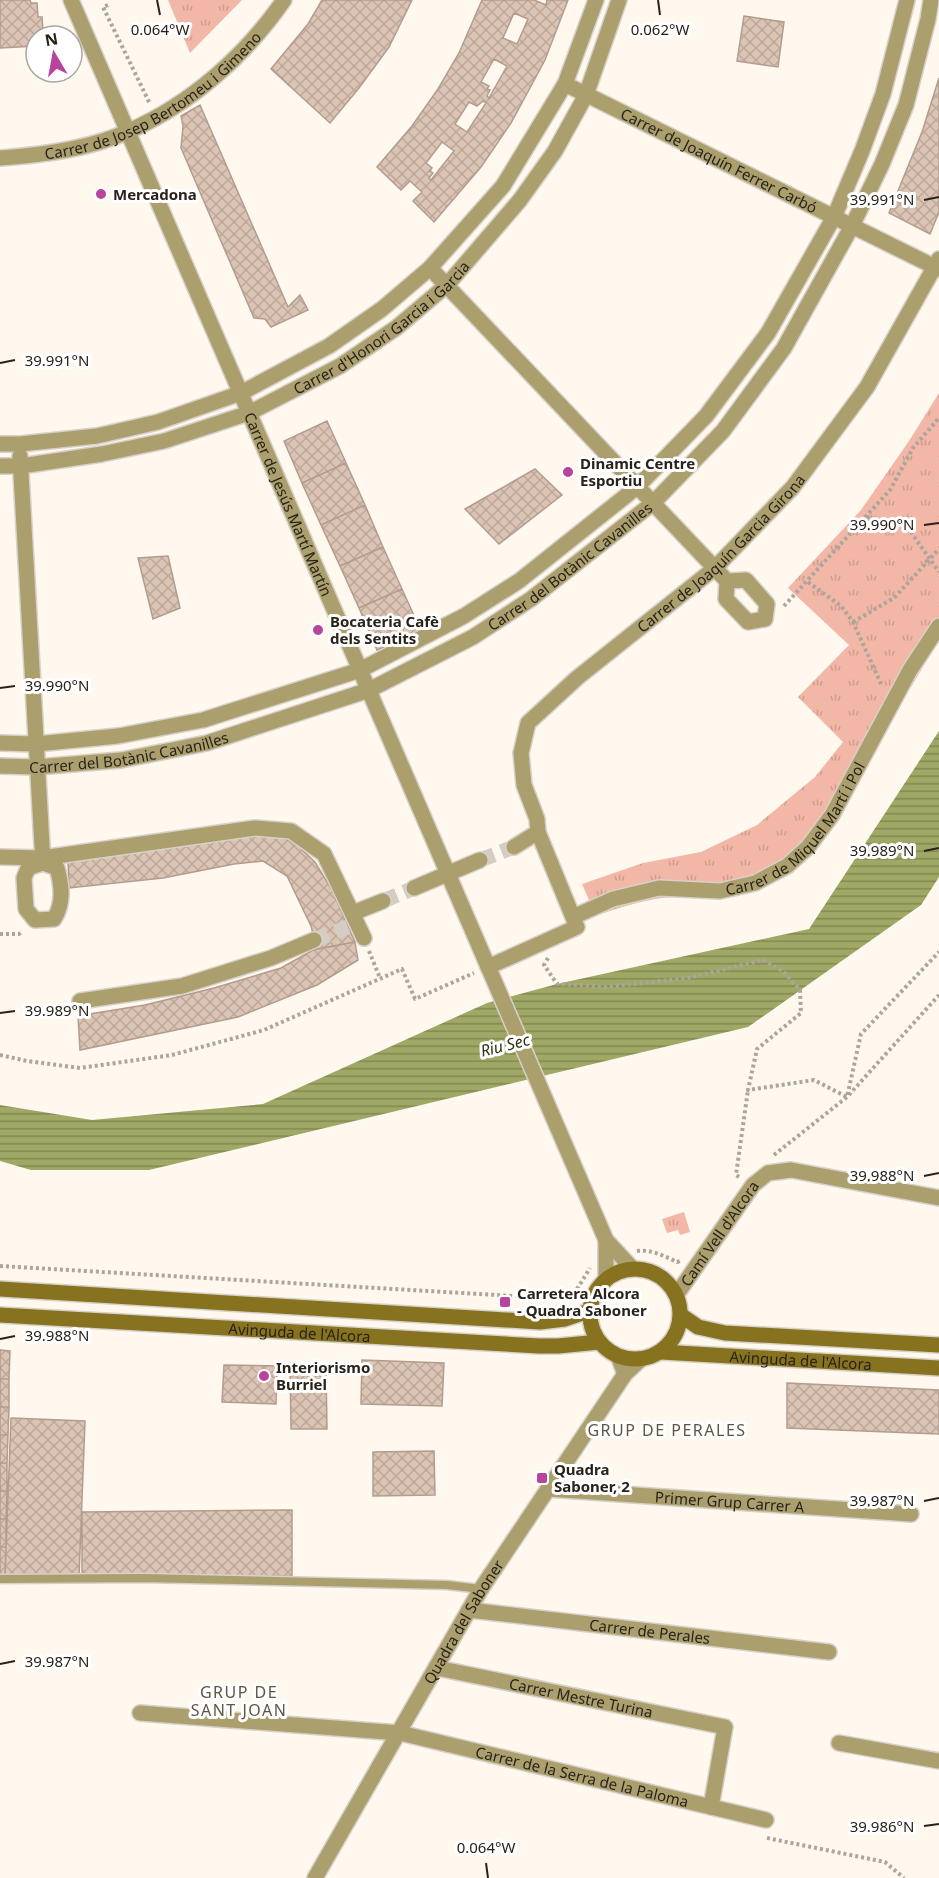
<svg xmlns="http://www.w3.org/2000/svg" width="939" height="1878" font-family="'Noto Sans',sans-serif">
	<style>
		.grass { fill: url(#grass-tufts) }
		.water { fill: url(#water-rules) }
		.building { fill: url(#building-cross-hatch); stroke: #b39c8d; stroke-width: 1.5; fill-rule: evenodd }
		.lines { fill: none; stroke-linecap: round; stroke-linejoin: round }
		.street-tunnel { stroke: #d3cdc4; stroke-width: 15; stroke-dasharray: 15 8; stroke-linecap: butt }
		.lane-casing { stroke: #d7d1c9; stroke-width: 11 }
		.street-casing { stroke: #d7d1c9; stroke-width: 18 }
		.secondary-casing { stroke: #d7d1c9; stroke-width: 18 }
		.path { stroke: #aba59c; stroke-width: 4; stroke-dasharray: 3 3; stroke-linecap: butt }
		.lane { stroke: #ac9f6e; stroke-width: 8 }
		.street { stroke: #ac9f6e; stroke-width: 15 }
		.secondary { stroke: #87731f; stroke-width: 15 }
		.ticks { fill: none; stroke: #28221a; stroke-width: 2 }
		.poi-dot { fill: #b7449d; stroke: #fff; stroke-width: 2 }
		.labels { text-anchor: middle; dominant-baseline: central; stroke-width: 6; stroke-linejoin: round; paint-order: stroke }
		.street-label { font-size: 15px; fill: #28221a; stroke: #fff }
		.poi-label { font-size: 15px; font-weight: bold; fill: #28221a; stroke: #fff; text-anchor: start }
		.water-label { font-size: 16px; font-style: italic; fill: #2e3113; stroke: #fff }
		.neighbourhood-label { font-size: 16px; letter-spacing: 1.5px; fill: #615441; stroke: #fff }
		.ticks-label { font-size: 15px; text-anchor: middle; fill: #28221a; stroke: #fff; stroke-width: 6; stroke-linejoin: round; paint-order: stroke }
	</style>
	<defs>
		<pattern id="grass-tufts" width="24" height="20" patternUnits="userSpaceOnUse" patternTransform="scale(1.5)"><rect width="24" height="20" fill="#f2b7a6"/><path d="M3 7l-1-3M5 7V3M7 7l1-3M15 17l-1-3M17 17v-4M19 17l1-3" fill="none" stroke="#d09d8e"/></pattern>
		<pattern id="water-rules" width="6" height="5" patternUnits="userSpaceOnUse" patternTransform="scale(1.5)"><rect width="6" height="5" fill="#a0a865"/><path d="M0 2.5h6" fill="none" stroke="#828852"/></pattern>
		<pattern id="building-cross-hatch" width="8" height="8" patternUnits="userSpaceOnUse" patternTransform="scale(1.5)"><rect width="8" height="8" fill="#dcc4b4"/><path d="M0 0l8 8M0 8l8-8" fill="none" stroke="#bda89a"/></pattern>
	</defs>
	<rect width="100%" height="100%" fill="#fef8ef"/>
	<path class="grass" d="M168,0H242L190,53Z
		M939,393V641C916,677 895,714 874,751C845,805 820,868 757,890C722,902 695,894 662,898C640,901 617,908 596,916L582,884L643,863L701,852L757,825L815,777L843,742L798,697L849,645L788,588L861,510L909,441Z
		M684,1212L690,1232L680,1235L678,1230L667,1233L662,1219Z"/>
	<path class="water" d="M939,731V877L921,905L748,1027L149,1170H31L0,1161V1105L92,1120L263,1104L487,1003L557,984L809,929Z"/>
	<path class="building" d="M0,0H30L31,3H37L38,17H42L43,31L48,30V36H36V46L0,48Z
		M322,0H412L389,47L359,88L330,123L271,69L308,24Z
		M482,0H534L546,5L547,0H568L545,60L511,123L481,167L434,222L413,201L422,192L410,181L401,190L377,167L412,126L438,89L459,53ZM514,13L528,19L517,44L503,38ZM494,59L507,66L489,98L487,96L490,90L487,89L489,86L481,82ZM483,101L486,103L467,132L455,124L469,102L477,106ZM442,142L454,151L431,180L429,178L433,173L430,171L432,168L426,163Z
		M744,16L784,22L778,67L737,61Z
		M939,78V212L930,234L889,213L922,132Z
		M200,105L288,307L300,295L308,310L271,327L265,319L254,318L181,148L183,126L181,116Z
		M327,421L346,463L302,483L284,441Z
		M346,463L365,505L321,525L302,483Z
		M535,469L562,495L499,544L465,509Z
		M365,505L383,547L340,566L321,525Z
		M383,547L402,589L359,608L340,566Z
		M168,556L180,608L153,619L138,558Z
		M402,589L421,631L377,650L359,608Z
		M272,833L296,844L315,862L332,890L355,942L317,949L311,926L287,876L263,861L234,864L163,878L69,888L68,860L133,853L211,839Z
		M355,942L358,960L317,985L238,1017L80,1050L78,1016L145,1005L214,988L281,968L313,950Z
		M0,1350L10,1351L9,1379H0Z
		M362,1360L444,1363L442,1406L361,1404Z
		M224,1365L277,1366L276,1404L222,1402Z
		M326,1366L327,1429H291L290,1367Z
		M0,1379H9V1407H0Z
		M787,1383L939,1390V1434L787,1428Z
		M0,1407H9L8,1435H0Z
		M11,1418L85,1421L79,1578L5,1575Z
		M0,1435H8L7,1463H0Z
		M434,1451L435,1495L373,1496V1452Z
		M0,1463H7V1491H0Z
		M0,1491H7L6,1519H0Z
		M292,1510V1576L82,1578V1512Z
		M0,1519H6V1547H0Z
		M0,1547H6L5,1575H0Z"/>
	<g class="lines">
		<path class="street-tunnel" d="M480,860L514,847
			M383,901L414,888
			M314,940L348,927"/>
		<g class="lane-casing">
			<path id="lane" d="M0,1579L144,1578L447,1585L481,1589"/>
		</g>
		<g class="street-casing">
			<g id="street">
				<path id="s1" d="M71,0L606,1240L632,1268"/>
				<path id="s2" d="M565,84L939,269"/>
				<path id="s3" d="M0,158C43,155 90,149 129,131C191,104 246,55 284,0"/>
				<path d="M430,268L727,581L726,599L748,622L765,619L767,604L746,580L727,581"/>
				<path d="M0,444H20L97,436L158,422L241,393L329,346L382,309L430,268L503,186L565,84L596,0"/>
				<path d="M20,456L43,863"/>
				<path id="s4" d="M0,466H21L102,454L164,441L249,413L340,366L396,328L447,285L520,200L555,151L586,95L619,0"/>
				<path d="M0,743L36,744L118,736L203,720L360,670L464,616L519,581L637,487L706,416L768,333L834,217L862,151L883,94L907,0"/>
				<path id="s5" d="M0,766L37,767L121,760L207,743L369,690L473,637L531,599L653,503L723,431L784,348L852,226L882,164L906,105L928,19L931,0"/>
				<path id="s6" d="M514,847L538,832L537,819L524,785L521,753L528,723L577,678L715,568L793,487L867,387L939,259"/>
				<path d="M0,857L42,858L255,828L291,831L324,854L364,938"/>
				<path d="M43,863L57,868C62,886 64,903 54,919L35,920L26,909L24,878L28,868Z"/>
				<path d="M414,888L480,860"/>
				<path d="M353,913L383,901"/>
				<path id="s7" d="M573,917L613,899L659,888L720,891L755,883L787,866L808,847L832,815L910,670L939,626"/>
				<path d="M488,967L577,927L538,832"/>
				<path d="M80,1001L182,986L271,958L314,940"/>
				<path d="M606,1240V1278"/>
				<path id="s8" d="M677,1294L753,1185L768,1173L791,1170L939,1198"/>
				<path d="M618,1356L625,1374"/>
				<path id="s9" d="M548,1489L911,1514"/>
				<path id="s10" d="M469,1610L829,1652"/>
				<path id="s11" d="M437,1668L725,1727L711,1807"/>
				<path id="s12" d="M140,1713L400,1733L766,1820"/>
				<path d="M839,1743L939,1761"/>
				<path id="s13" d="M315,1878L481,1589L625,1374L640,1360"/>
			</g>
		</g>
		<g class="secondary-casing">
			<g id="secondary">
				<circle cx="635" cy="1314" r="45"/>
				<path d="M0,1289L540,1322L565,1319L589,1311"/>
				<path id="s14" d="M0,1315L539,1346H558L599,1342"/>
				<path d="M682,1316L698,1327L725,1333L939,1345"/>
				<path id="s15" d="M661,1352L939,1368"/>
			</g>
		</g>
		<path class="path" d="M108,5L103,7L150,104
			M867,517L906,525L939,572
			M808,582L841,606L853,622L882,686
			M784,606L890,490L913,448L939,418
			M853,622L894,598L939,549
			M0,934H19L23,931
			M369,951L380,978
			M548,958L544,965L557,984L605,987L688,978L763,960L783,971L800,990L801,1013L757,1049L748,1090L814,1080L847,1097L861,1034L939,952
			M0,1055L27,1061L80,1068L172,1055L264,1030L402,969L415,999L474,973
			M774,1155L847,1097L939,995
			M739,1177L736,1175L748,1090
			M637,1251C651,1249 664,1256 677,1262L680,1261
			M0,1266L565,1299L574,1294L590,1268
			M767,1838L885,1862L904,1878"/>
		<use href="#lane" class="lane"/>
		<use href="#street" class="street"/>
		<use href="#secondary" class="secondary"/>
	</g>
	<path class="ticks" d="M157,0L160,15M658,0L660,15M924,200L939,197M0,363L15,360M924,525L939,523M0,688L15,686M924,851L939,848M0,1013L15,1011M924,1176L939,1173M0,1339L15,1336M924,1501L939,1498M0,1664L15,1661M924,1826L939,1824M486,1863L488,1878"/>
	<g class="poi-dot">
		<circle cx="101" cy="194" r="6"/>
		<circle cx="568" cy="472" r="6"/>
		<circle cx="318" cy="630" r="6"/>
		<rect x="499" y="1296" width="12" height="12" rx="3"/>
		<circle cx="264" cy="1376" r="6"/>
		<rect x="536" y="1472" width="12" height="12" rx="3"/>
	</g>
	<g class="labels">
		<g class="street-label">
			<text stroke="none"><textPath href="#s3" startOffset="170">Carrer de Josep Bertomeu i Gimeno</textPath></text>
			<text stroke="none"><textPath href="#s2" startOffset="172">Carrer de Joaquín Ferrer Carbó</textPath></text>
			<text stroke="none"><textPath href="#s4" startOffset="414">Carrer d'Honori Garcia i Garcia</textPath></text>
			<text stroke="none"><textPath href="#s1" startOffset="549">Carrer de Jesús Martí Martín</textPath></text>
			<text stroke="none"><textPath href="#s6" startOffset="398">Carrer de Joaquín Garcia Girona</textPath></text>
			<text stroke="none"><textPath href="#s5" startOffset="616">Carrer del Botànic Cavanilles</textPath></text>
			<text stroke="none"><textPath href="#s5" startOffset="130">Carrer del Botànic Cavanilles</textPath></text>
			<text stroke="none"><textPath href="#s7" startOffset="255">Carrer de Miquel Martí i Pol</textPath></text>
			<text stroke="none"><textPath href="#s8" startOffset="74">Camí Vell d'Alcora</textPath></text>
			<text stroke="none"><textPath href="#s14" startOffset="300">Avinguda de l'Alcora</textPath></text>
			<text stroke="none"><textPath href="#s15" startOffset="140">Avinguda de l'Alcora</textPath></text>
			<text stroke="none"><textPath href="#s9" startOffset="182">Primer Grup Carrer A</textPath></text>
			<text stroke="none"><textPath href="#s13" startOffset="296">Quadra del Saboner</textPath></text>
			<text stroke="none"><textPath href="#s10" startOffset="182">Carrer de Perales</textPath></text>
			<text stroke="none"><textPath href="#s11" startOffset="147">Carrer Mestre Turina</textPath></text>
			<text stroke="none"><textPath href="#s12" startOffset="448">Carrer de la Serra de la Paloma</textPath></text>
		</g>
		<g class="poi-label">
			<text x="113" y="194">Mercadona</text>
			<text x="580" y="463">Dinamic Centre<tspan x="580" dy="17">Esportiu</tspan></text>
			<text x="330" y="621">Bocateria Cafè<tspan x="330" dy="17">dels Sentits</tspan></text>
			<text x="517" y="1293">Carretera Alcora<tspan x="517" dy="17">- Quadra Saboner</tspan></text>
			<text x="276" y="1367">Interiorismo<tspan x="276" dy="17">Burriel</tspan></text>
			<text x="554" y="1469">Quadra<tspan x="554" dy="17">Saboner, 2</tspan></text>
		</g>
		<g class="water-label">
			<text transform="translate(505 1045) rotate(-14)">Riu Sec</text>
		</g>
		<g class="neighbourhood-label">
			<text x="667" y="1430">GRUP DE PERALES</text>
			<text x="239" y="1692">GRUP DE<tspan x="239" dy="18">SANT JOAN</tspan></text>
		</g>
	</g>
	<g class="ticks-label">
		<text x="160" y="35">0.064°W</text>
		<text x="660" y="35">0.062°W</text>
		<text x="882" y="205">39.991°N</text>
		<text x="57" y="366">39.991°N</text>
		<text x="882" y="530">39.990°N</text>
		<text x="57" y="691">39.990°N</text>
		<text x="882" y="856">39.989°N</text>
		<text x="57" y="1016">39.989°N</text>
		<text x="882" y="1181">39.988°N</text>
		<text x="57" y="1341">39.988°N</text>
		<text x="882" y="1506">39.987°N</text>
		<text x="57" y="1667">39.987°N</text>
		<text x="882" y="1832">39.986°N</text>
		<text x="486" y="1853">0.064°W</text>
	</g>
	<g transform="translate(54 54) rotate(350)"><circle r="28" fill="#ffffff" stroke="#a9a7a3" stroke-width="1.5"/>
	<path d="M0-4.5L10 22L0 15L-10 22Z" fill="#b7449d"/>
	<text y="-9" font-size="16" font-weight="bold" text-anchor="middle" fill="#28221a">N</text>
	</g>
</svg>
